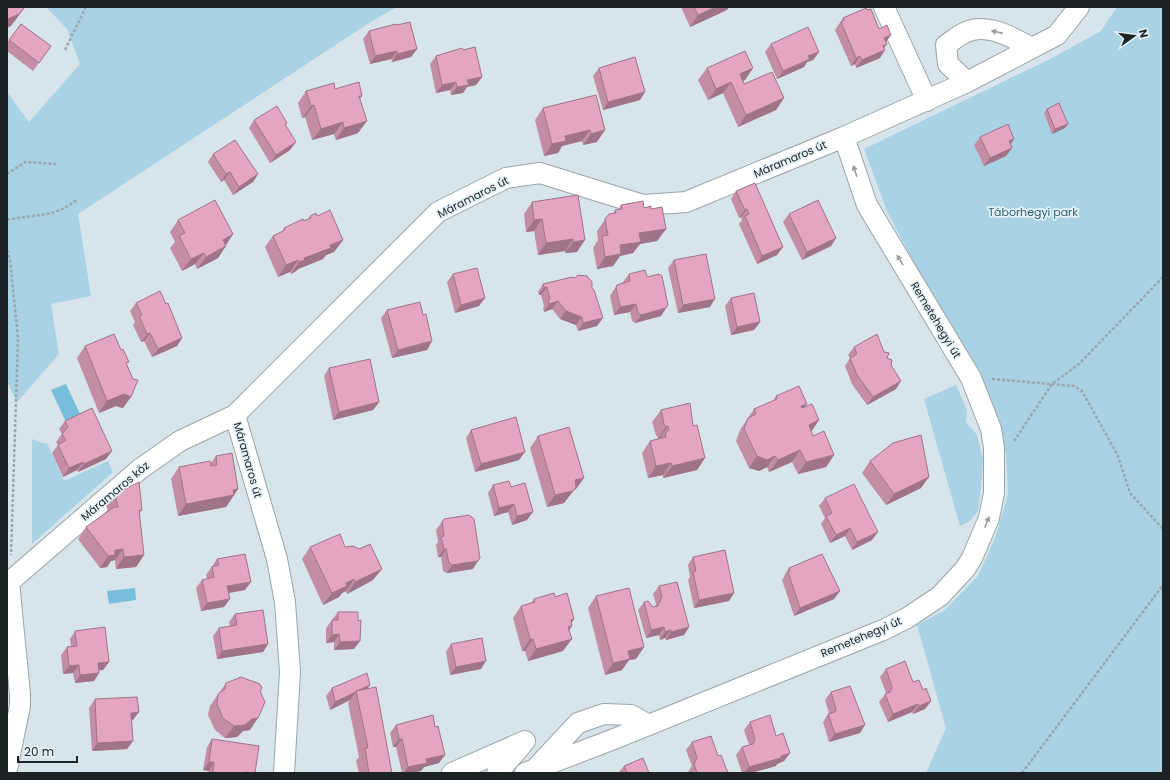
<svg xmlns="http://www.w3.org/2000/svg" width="1170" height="780" font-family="Poppins,sans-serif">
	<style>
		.green { fill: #a9d2e4 }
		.water { fill: #78bdd9 }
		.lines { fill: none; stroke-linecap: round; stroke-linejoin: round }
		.minor-casing { stroke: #98a5aa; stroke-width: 22 }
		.path { stroke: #9ba6aa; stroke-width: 2.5; stroke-dasharray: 3 2; stroke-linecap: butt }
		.minor { stroke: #fff; stroke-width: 20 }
		.wall { fill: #c38ea4 }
		.shaded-wall { fill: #9f7486 }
		.building { fill: #e3a5bf; stroke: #9f7486 }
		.oneway { fill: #999c9c }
		.labels { text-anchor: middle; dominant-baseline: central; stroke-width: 3.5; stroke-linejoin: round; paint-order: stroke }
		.street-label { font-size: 11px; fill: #1d2224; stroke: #e5f2f8 }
		.park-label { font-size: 11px; fill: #275e73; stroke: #e5f2f8 }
	</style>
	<rect width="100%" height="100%" fill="#d7e4ea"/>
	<path class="green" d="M46,7H397L372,21L78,214L91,296L51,304L59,354L17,402L7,382V92L29,122L80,64L67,29Z
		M1117,7H1163V773H926L946,728L917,625L945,610L978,576L995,538L1008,494L1006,454L996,421L887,211L864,149L1050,59L1101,31Z
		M956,385L967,410L966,422L977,435L983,460L981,487L978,511L969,522L960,526L924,399Z
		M32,439L42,443H47L64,481L108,461L113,472L32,544Z"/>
	<path class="water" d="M66,384L81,416L66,422L51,390Z
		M135,588L136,600L109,604L107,591Z"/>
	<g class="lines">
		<g class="minor-casing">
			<path id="minor" d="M884,7L927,101
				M967,82L948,64L946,45C952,41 958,36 964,33C986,21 1013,38 1032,48
				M235,415L277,559L285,602L290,672L284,773
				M7,584L140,469L180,441L235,415L438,212L506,178L540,173L643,205L686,202L844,137L967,82L1057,35L1079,7
				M537,767L578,723L604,714L631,715L649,725
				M7,769L20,706V694L9,582
				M452,773L525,741
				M497,773L521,746
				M525,773L614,739L883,630L907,618L940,596L965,569L972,558L989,518L994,493V448L991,429L971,378L867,205L844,137"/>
		</g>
		<path class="path" d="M65,50L86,7
			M7,174L25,162L56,164
			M7,220C33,214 55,218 76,200
			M7,250L10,260L18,338L11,555
			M992,379L1074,386L1082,391L1118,456L1130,493L1163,529
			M1014,441L1052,384L1079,364L1163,277
			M1022,773L1163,585"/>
		<use href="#minor" class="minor"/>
	</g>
	<path class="wall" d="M681,7H729L727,10L690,27Z
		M867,10L879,29L891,35L886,42L884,48L880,58L856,68L855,64L851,66L835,30L843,18Z
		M21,24L51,46L33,71L7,51V43Z
		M397,25L417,49L411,57L392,62L391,59L370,64L363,39L369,31Z
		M771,44L819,52L813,60L807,62L804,67L777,79L765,52Z
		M463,50L482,77L476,85L467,87L463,93L451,95L450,90L436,93L430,64L436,56Z
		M599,68L645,92L640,100L603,110L593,76Z
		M707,68H753L745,80L743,81L744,84L784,98L776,110L738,127L723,93L708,100L698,80Z
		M335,89L362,96L360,99L358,133L336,140L334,134L312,140L305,117L302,118L298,103L306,91Z
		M596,95L597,142L583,145L582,141L562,146L558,153L544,156L535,120L543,108Z
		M1047,109L1068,124L1065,128L1052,134L1044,113Z
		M254,120L287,123L285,125L290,150L270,163L249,128Z
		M980,137L1014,139L1010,144L1012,148L1006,156L984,166L974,145Z
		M213,154L258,174L253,182L233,195L224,180L221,182L208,162Z
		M736,191L777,255L757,264L739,224L742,220L741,217L739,218L731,199Z
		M578,195L577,252L565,253V251L538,255L534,231L526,232L524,214L532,202Z
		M621,205L651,209L666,229L657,241L640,244L633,253L620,256L613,266L597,269L593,248L598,240L597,231L609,214H613L615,210H618Z
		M789,214L836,238L831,246L802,260L783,222Z
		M310,216H317L343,240L334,252L326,255L323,259L298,269L296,271L291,274L290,272L278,277L265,247L273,236L282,232L284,228L308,219Z
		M178,220L233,234L218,258L197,269L195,264L182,271L170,248L175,242L170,232Z
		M674,260L710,307L678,313L668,268Z
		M453,274L479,306L455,313L447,282Z
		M629,274L647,277L666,308L661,316L635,323L632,321L630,312L614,315L610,296L617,285L623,283V282Z
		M543,284L592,288L597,326L578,331L576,325L560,319L552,309L544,312L543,308L544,306L541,295H539L538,292Z
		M731,298L760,322L754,330L731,335L725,306Z
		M136,303L182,338L177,346L152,357L144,341L141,342L133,325L135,322L130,311Z
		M387,310L423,315L432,341L427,350L392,358L381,318Z
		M85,346L127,364L123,408L116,406L99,413L77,358Z
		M854,347L884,352L891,365L896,389L867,405L852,384L845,366L850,358L848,355Z
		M329,368L379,402L373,410L333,420L324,376Z
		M776,396L804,407L819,420L811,431L813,436L834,455L826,467L798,474L792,462L769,472L767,467L759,471L749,468L736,441L740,430L754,409L773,401Z
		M661,410L693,426L705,458L697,470L663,478V475L648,478L642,453L650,441L660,438H658L656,435L652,422Z
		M65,421L106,459L78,472L77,470L63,477L52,453L58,445L56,442L62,434L59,429Z
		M471,430L519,460L475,472L466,438Z
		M538,436L576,489L574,490L564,503L547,507L530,448Z
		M216,456L238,489L226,507L178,516L171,479L179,467L211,463Z
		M870,461L921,488L886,505L862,473Z
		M493,485L511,487L527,520L512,525L508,512L494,516L488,493Z
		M115,494L142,510L139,514L144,555L136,567L116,569L115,560L111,561L107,567L100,568L78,539L86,527L108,511L106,506Z
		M825,498L872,540L852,550L845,536L830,543L821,524L825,518L819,506Z
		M444,519L473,569L447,573L443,571L441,557H438L436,545L438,542L436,530Z
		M310,547H345L373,580L347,594L346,591L342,593L339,597L323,605L302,559Z
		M693,557L734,593L729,601L694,608L688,580L690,577L688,565Z
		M217,559L245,590L229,593L224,607L201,611L196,588L202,580L207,579L206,575Z
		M789,568L840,591L834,599L794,616L782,580L784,577V576Z
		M659,586L689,627L684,635L666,640L665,638L660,640L659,635L646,638L638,610L644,602L653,607L655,606L656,604L653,594Z
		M596,596L644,647L636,659L629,660L622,670L605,675L588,608Z
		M555,597L574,619L572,623L563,651L528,661L525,651H522L513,618L521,606L531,603L534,599Z
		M338,612L354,649L334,650V642L326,643V628Z
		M235,614L268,644L263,652L217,659L213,636L219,628L230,626L229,622Z
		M75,631L109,662L103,670H99V673L94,681L75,683L73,673L63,674L61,655L67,647L71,646L70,639Z
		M451,644L481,669L450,675L446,652Z
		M886,669L913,682L923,690L931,701L925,709L913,714L912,712L888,722L879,702L886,693L880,677Z
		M226,683L260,691L250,730L243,731L237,737L225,738L215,730L208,715L210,706Z
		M332,688L367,689L392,773H359L356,760L359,757L348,703L350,700L330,710L326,696Z
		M831,692L860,733L829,742L823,722L828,714L829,713L825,700Z
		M95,699L133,720H131L133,741L127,749L92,751L89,708Z
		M750,722L776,736L790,753L784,761L777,764L776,766L751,773H742L736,755L742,747L749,745L744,730Z
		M396,725L435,727L439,763L424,767L421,771L410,773H402L396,747H393L390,733Z
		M212,739L255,773H208L209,771L203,770L207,747Z
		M692,742L718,756L728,773H688V772L692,766L686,750Z
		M624,766L649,773H618Z"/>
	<path class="shaded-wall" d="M25,7L17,18L11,26L7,28V20L8,19Z
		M716,7H729L727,10L690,27L698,15Z
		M891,35L885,43L884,38Z
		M887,44L881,52L885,50L880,58L856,68L862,60L883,46Z
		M417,49L411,57L392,62L397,54Z
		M397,51L391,59L370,64L375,56Z
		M819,52L813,60L807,62L804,67L777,79L783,71L808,56Z
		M860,56L855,64L851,66L856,58Z
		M753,68L745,80L733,86L740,74Z
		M482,77L476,85L467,87L463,93L451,95L457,87L467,80Z
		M456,82L450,90L436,93L442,85Z
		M731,82L723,93L708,100L716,89Z
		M645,92L640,100L603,110L608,102Z
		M784,98L776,110L738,127L746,115Z
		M314,105L305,117L302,118L311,106Z
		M367,121L358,133L336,140L344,128Z
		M343,122L334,134L312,140L321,129Z
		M1068,124L1065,128L1052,134L1055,129Z
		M590,130L582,141L562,146L558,153L544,156L552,144L565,136Z
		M605,130L597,142L583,145L591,134Z
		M1014,139L1009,147V141Z
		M296,142L290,150L270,163L276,155Z
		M1012,148L1006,156L984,166L990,158Z
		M230,172L224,180L221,182L226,174Z
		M258,174L253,182L233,195L239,187Z
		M747,209L741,217L739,218L745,210Z
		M542,219L534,231L526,232L534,220Z
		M666,229L657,241L640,244L633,253L620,256L613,266L597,269L605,257L620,245L639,233Z
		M233,234L225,246L223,240Z
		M836,238L831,246L802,260L807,252Z
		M573,239L565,251L538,255L546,243Z
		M343,240L334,252L326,255L323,259L298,269L296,271L291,274L299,262L304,258Z
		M585,240L577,252L565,253L573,242Z
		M226,246L218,258L197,269L206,257Z
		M783,247L777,255L757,264L762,256Z
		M204,253L195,264L182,271L191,259Z
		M298,260L290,272L278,277L286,265Z
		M544,287H547L541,295H539Z
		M485,298L479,306L455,313L461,305Z
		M715,299L710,307L678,313L683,305Z
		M558,301L552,309L544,312L549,304Z
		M636,304L630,312L614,315L620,307Z
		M666,308L661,316L635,323L641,315Z
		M566,311L582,317L576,325L560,319Z
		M603,318L597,326L578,331L583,323Z
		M760,322L754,330L731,335L737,327Z
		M150,333L144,341L141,342L147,334Z
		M182,338L177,346L152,357L158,349Z
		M432,341L427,350L392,358L398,350Z
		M901,381L896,389L867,405L873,397Z
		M124,394L131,397L123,408L116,406L99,413L107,401Z
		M379,402L373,410L333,420L339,412Z
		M807,404L798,415L801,406Z
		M819,420L811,432L809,425Z
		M668,426L660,438H658L666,427Z
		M800,450L792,462L769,472L778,460Z
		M112,451L106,459L78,472L84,464Z
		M525,452L519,460L475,472L481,464Z
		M834,455L826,467L798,474L806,462Z
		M757,456H775L767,467L759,471L749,468Z
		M705,458L697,470L663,478L672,466Z
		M83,462L77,470L63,477L69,468Z
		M671,463L663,475L648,478L656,466Z
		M929,477L921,488L886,505L894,494Z
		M584,478L576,489L574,490L564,503L547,507L555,495L575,480Z
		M238,489L226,507L178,516L186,504L233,490Z
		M514,504L508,512L494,516L499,508Z
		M533,512L527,520L512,525L517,516Z
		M850,528L845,536L830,543L836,535Z
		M878,532L872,540L852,550L857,542Z
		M123,549L115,560L111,561L107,567L100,568L108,556L115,550Z
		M444,549H446L441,557H438Z
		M144,555L136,567L116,569L124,557Z
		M478,561L473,569L447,573L452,565Z
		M382,569L373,580L347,594L355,582Z
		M354,579L346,591L342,593L339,597L323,605L332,593L346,583Z
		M251,582L245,590L222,594L227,586Z
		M840,591L834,599L794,616L800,608Z
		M734,593L729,601L694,608L699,600Z
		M230,599L224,607L201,611L207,603Z
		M574,619L569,627L572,626L564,638L571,620Z
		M664,627L659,635L646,638L651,630Z
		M689,627L684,635L666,640L671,632Z
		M671,630L665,638L660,640L665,632Z
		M339,634L334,642L326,643L332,635Z
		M530,639H533L525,651H522Z
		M572,639L563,651L528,661L536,649Z
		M360,641L354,649L334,650L340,642Z
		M268,644L263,652L217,659L222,651Z
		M644,647L636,659L629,660L622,670L605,675L613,663L628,651Z
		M486,661L481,669L450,675L456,667Z
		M109,662L103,670L93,671L98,663Z
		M79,665L73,673L63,674L69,666Z
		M99,673L94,681L75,683L80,675Z
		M370,685L365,693L356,691Z
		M356,692L350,700L330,710L335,702Z
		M931,701L925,709L913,714L919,706Z
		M918,704L912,712L888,722L893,714Z
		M139,712L133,720L125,721L131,713Z
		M258,718L250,730L243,731L237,737L225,738L234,726L252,719Z
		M865,725L860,733L829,742L835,734Z
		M399,739H402L396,747H393Z
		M133,741L127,749L92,751L97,743Z
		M790,753L784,761L777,764L776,766L751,773H744L749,767Z
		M445,755L439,763L424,767L421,771L410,773H404L408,767L426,759Z
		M209,762H214L209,771L203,770Z"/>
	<path class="building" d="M7,7H25L19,14L8,19L7,18Z
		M694,7H716L698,15Z
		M866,8L867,10L871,9L879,29L887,25L891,35L884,38L887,44L883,46L885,50L862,60L860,56L856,58L841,22L844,20L843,18Z
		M410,22L417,49L397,54V51L375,56L369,31L396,24L397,25Z
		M21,24L51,46L39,63L9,40Z
		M808,27L819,52L808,56L810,59L783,71L771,44Z
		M475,47L482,77L467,80L469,85L457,87L456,82L442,85L436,56L462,48L463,50Z
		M745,51L753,68L740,74L744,84L772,72L784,98L746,115L731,82L716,89L707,68Z
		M635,57L645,92L608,102L599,68Z
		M359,82L362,96H359L367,121L344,128L343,122L321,129L314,105L311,106L306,91L334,83L335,89Z
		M596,95L605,130L591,134L590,130L565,136L566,141L552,144L543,108Z
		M1059,103L1068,124L1055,129L1047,109Z
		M277,106L287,123L285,124L296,142L276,155L254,120Z
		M1008,124L1014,139L1009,141L1012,148L990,158L980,137Z
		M235,140L258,174L239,187L230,172L226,174L213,154Z
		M755,183L783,247L762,256L745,216L749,214L747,209L745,210L736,191Z
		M578,195L585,240L573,242V239L546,243L542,219L534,220L532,202Z
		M215,200L233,234L223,240L226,246L206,257L204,253L191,259L179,236L185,233L178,220Z
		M818,200L836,238L807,252L789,214Z
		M643,201L644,208L651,206V209L662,207L666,229L639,233L641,242L620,245L621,254L605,257L602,236L608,235L605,219L609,214L616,213L615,210L622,209L621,205Z
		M330,210L343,240L330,245L331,248L304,258L305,260L299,262L298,260L286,265L273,236L285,230L284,228L303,219L304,221L311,218L310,216L316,213L317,216Z
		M706,254L715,299L683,305L674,260Z
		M477,268L485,298L461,305L453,274Z
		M645,270L647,277L659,274L662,276L668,305L666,308L641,315L638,313L636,304L620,307L616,288L617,285L630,281L629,274Z
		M578,275L587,276L592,282V288L594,290L603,318L583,323L582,317L566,311L558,301L549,304L548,300L550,299L547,287H544L543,284L572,277L575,278Z
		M160,291L166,304L168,303L182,338L158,349L150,333L147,334L139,316L142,315L136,303Z
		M754,293L760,322L737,327L731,298Z
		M420,302L423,315L426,314L432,341L398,350L387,310Z
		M114,334L121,350L123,349L129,362L126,363L133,379L138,380L131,397L124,394L107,401L85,346Z
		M877,334L884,352L889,353L887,358L892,360L891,365L901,381L873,397L857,375L850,358L857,354L854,347Z
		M370,359L379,402L339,412L329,368Z
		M799,386L807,404L801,406L802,408L812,404L819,420L809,425L813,436L824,431L834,455L806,462L800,450L778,460L775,456L767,460L757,456L744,429L748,418L756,414L754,409L777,399L776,396Z
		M690,403L693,426L697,425L705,458L672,466L671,463L656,466L650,441L666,437L665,434L669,430L668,426L666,427L664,424L661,410Z
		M92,408L112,451L84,464L83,462L69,468L58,445L66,440L62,434L68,427L65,421Z
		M516,417L525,452L481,464L471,430Z
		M569,427L584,478L575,480L576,487L573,491L555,495L538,436Z
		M921,435L929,477L894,494L870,461L893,443Z
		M232,453L238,489L233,490L234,495L186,504L179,467L210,461L211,466L217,465L216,456Z
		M509,481L511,487L525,483L533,512L517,516L514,504L499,508L493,485Z
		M139,482L142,510H139L144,555L124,557L123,549L115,550V555L108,556L86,527L114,507H118L115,494Z
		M854,484L878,532L857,542L850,528L836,535L826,516L832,513L825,498Z
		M469,515L474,519L480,558L478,561L452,565L449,563L446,549H444L441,537L444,536L442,522L444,519Z
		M340,534L345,547L353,546L359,549L370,544L382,569L355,582L354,579L346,583L347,586L332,593L310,547Z
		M725,550L734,593L699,600L693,572L696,571L693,557Z
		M245,554L251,582L227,586L230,599L207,603L202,580L214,577L212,567L219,565L217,559Z
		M822,554L840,591L800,608L788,572L790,571L789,568Z
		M677,582L689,627L671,632V630L665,632L664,627L651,630L644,602L648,601L653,607L658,606L662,596L659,586Z
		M629,588L644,647L628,651L630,659L613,663L596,596Z
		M554,593L555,597L567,593L574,619L571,620L572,626L568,627L572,639L536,649L533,639H530L521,606L535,602L534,599Z
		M263,610L268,644L222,651L219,628L237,625L235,614Z
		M338,612H358V621L361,620L360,641L340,642L339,634L332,635V620H338Z
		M105,627L109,662L98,663L99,673L80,675L79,665L69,666L67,647L77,646L75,631Z
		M482,638L486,661L456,667L451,644Z
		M905,661L913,682L919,680L923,690L926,688L931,701L919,706L918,704L893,714L885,694L890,692L892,687L886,669Z
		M367,673L370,685L359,690L356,691V692L335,702L332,688Z
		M241,677L260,684L262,688L260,691L265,702L258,718L252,719L245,725L234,726L223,718L217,704L218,694L225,689L226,683Z
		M850,686L865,725L835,734L828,714L835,712L836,709L831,692Z
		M376,687L392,773H369L365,748H368L356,691Z
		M137,697L139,712L131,713L133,741L97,743L95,699Z
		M433,715L435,727L438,726L445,755L426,759L427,763L408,767L402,739H399L396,725Z
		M770,715L776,736L783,733L790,753L781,756V758L749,767L742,747L753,744L755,739L750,722Z
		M711,736L718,756L721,755L728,773H697L694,764L697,758L692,742Z
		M212,739L259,746L255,773L244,772V773H213L214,762H209Z
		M643,758L649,773H627L624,766Z"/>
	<defs><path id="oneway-solid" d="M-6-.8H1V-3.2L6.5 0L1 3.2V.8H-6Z"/></defs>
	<g class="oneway">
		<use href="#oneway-solid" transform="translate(997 32) rotate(-167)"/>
		<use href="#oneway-solid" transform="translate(855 171) rotate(-108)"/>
		<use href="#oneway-solid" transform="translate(900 260) rotate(-121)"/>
		<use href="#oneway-solid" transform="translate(987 522) rotate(-69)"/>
	</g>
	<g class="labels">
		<g class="street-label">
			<text transform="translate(790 159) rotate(-23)">Máramaros út</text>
			<text transform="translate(473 197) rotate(-27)">Máramaros út</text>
			<text transform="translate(936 320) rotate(59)">Remetehegyi út</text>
			<text transform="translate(248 460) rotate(74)">Máramaros út</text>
			<text transform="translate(115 491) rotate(-40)">Máramaros köz</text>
			<text transform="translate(861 637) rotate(-23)">Remetehegyi út</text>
		</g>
		<g class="park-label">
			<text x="1033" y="212">Táborhegyi park</text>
		</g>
	</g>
	<rect width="1170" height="780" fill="none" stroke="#1d2224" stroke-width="16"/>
	<g transform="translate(1134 36) rotate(76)" stroke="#e5f2f8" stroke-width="3" paint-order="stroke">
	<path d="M0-3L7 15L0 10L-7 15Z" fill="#1d2224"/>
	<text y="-6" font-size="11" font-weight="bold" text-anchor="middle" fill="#1d2224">N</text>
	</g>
	<path d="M18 756v6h59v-6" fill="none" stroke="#1d2224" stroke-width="2"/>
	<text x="24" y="756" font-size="12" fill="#1d2224" stroke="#e5f2f8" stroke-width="3" paint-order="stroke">20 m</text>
</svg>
